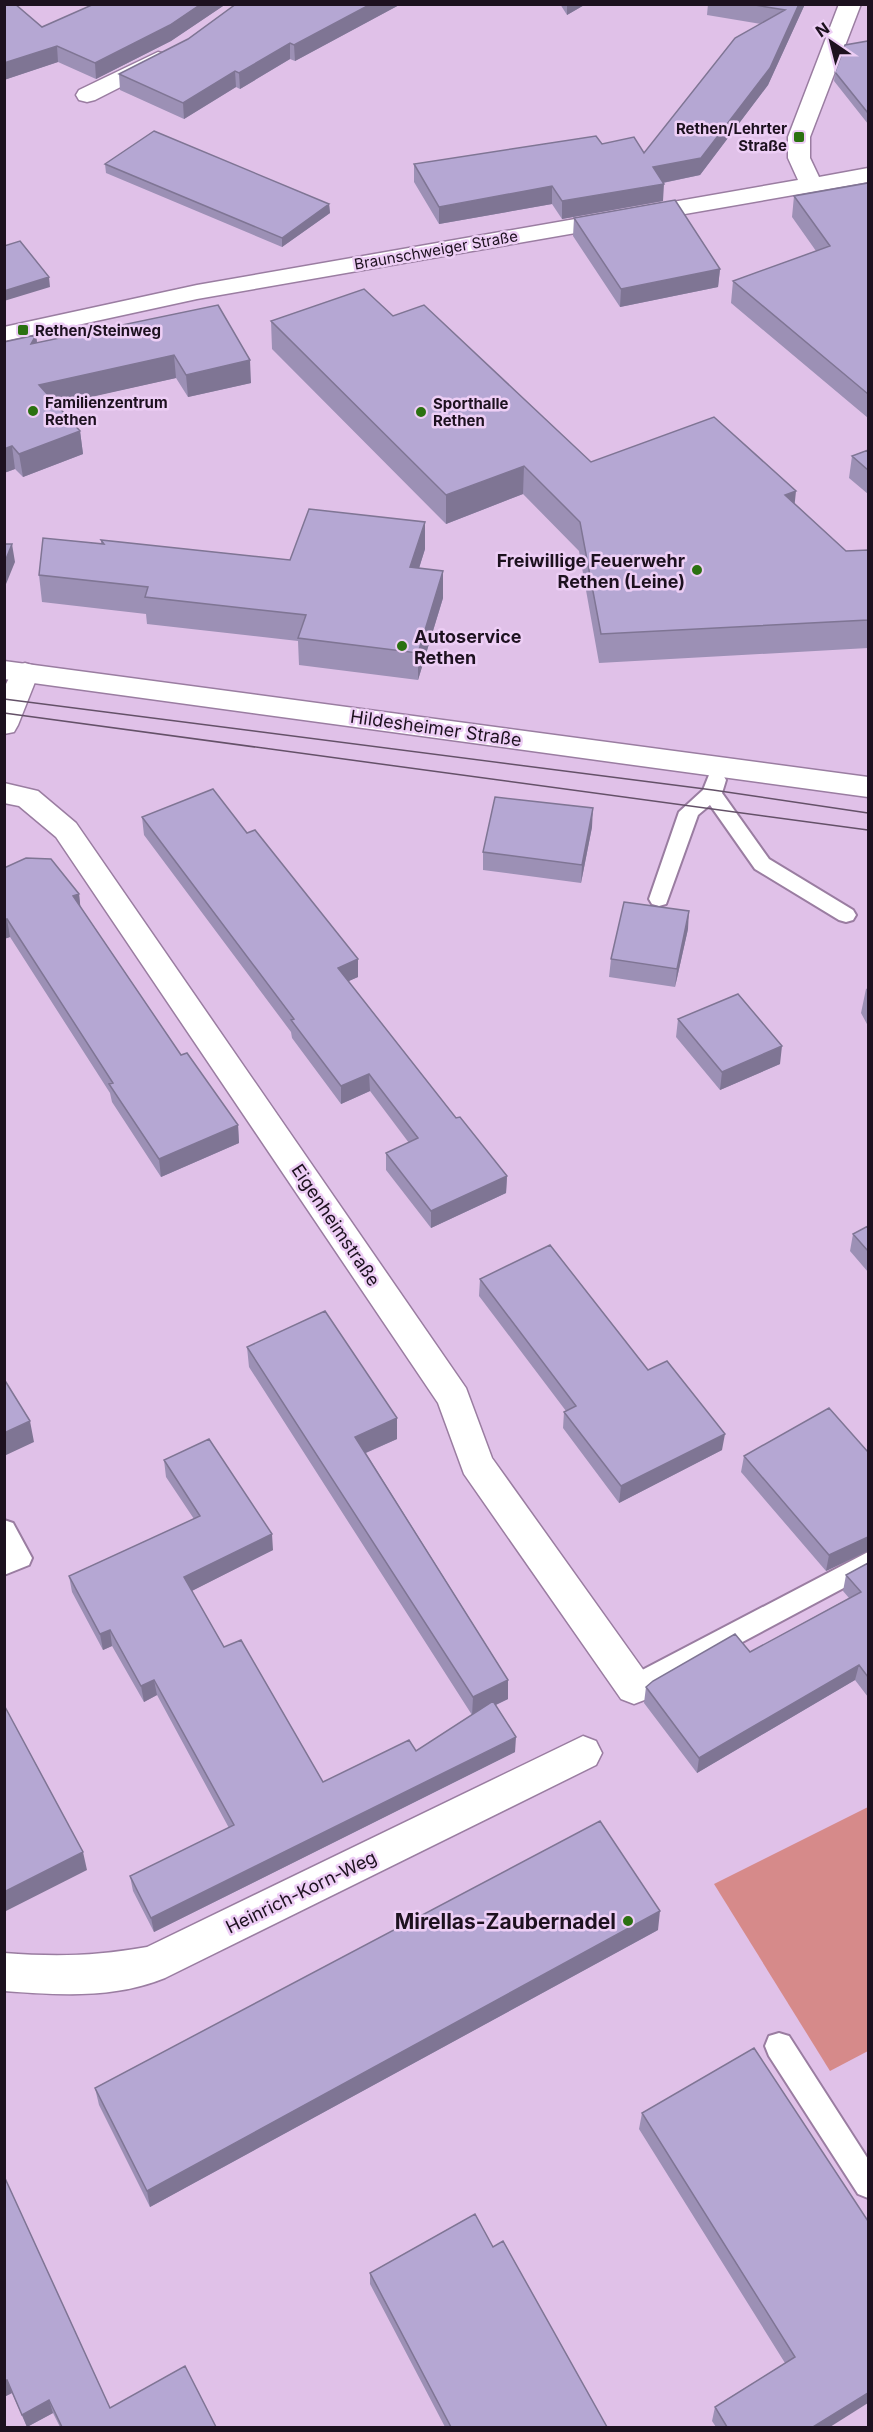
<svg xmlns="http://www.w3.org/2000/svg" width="873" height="2432" font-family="Inter,sans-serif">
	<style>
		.green { fill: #d68a8a }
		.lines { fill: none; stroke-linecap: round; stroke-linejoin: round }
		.service-casing { stroke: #9a7da1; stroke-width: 4 }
		.minor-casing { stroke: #9a7da1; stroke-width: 3 }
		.tertiary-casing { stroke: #9a7da1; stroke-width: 3 }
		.service { fill: #fff; fill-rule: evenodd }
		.minor { fill: #fff; fill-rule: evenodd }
		.tertiary { fill: #fff; fill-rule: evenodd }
		.tram { stroke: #645168; stroke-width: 1.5 }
		.wall { fill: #9c90b5 }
		.shaded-wall { fill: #7f7594 }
		.building { fill: #b5a7d3; stroke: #7f7594; stroke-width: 1.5 }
		.poi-dot { fill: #2b7111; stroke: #edcef5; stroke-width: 2 }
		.labels { text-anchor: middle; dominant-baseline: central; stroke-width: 5; stroke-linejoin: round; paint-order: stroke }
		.far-poi-label { font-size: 15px; font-weight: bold; fill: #1d111f; stroke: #edcef5; text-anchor: start }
		.far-street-label { font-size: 15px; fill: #1d111f; stroke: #edcef5 }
		.poi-label { font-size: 18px; font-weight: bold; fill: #1d111f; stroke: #edcef5; text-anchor: end }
		.street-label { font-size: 18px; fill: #1d111f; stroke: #edcef5 }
		.near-poi-label { font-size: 21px; font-weight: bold; fill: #1d111f; stroke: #edcef5; text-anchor: end }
	</style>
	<rect width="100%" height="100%" fill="#e0c1e8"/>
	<path class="green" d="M868,1807V2051L830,2071L714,1884Z"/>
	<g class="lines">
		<g class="service-casing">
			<path id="service" d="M716,773L723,775L726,780L722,793L769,859L853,910L856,915L853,920L846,922L839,920L755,869L710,805L698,815L666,904L659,906L652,904L649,899L679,812L703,790L709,775Z
				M4,1520L13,1523L32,1558L29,1565L4,1575Z
				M868,1552V1575L643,1695L634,1698L625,1695L621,1687L625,1679Z
				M779,2033L789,2036L868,2159V2198L858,2194L769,2056L765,2046L769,2036Z"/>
		</g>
		<g class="minor-casing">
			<path id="minor" d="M839,4H861L810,137V158L819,177L868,168V182L197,299L4,341V327L197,285L798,180L788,158V137Z
				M158,52L166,54L169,59L166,64L95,100L87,102L79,100L76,95L79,90Z
				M25,663L35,666L39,672L18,725L14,732L4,734V688L15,666Z
				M4,783L38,791L76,823L466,1388L492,1458L647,1675L653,1687L647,1699L634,1704L621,1699L464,1474L438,1403L56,837L19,806L4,803Z
				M583,1736L596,1741L602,1753L596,1765L165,1978C114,1999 58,1995 4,1991V1953C57,1957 95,1956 147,1947Z"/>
		</g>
		<g class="tertiary-casing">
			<path id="tertiary" d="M4,661L868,777V797L4,679Z"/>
		</g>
		<use href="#service" class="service"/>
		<use href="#minor" class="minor"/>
		<use href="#tertiary" class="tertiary"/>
		<path class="tram" d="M4,699L713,790L868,813
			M4,713L868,830"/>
	</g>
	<path class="wall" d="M4,4L42,27L94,4H226L171,41L96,79L58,62L4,80Z
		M236,4H401L295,61L290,59L240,89L236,87L184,119L120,90L119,74L188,39Z
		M560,4H586L567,15Z
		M708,4H805L768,85L700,175L663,183V201L562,219L552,204L439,224L414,182V164L602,144L644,153L761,24L707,15Z
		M868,41V124L834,81L835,72Z
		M105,164L329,204L330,213L282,247L106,173Z
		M868,183V418L731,303L733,281L816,251L792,217L794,196Z
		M574,218L720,269L718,287L620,307L573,236Z
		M218,305L251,383L188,397L176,378L57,404L80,431L83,454L23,477L15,469L4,473V342L36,335L37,343Z
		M393,316L591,462L795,504L846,551L868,550V648L599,663L579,551L523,494L446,524L272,349L271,321Z
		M868,450V494L849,478L852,456Z
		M101,540L290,560L425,549L419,568L443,598L418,680L299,665L298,641L147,624L146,614L42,602L39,575L101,543Z
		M142,817L247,833L358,959V977L348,981L456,1118L507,1176L506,1193L431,1228L386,1170V1153L409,1143L370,1091L341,1104L292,1038L291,1032L144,835Z
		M592,827L581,883L483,870V852Z
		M4,868L79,894L80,906L181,1055L238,1125L239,1143L161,1177L112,1102L110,1093L10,937L4,939Z
		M688,929L675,987L609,977L611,959Z
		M868,988V1026L861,1013L866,989Z
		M678,1019L780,1064L720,1090L676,1037Z
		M868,1226V1272L850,1251L853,1234Z
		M480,1279L648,1370L722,1450L619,1503L563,1428L564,1412L566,1411L479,1296Z
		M247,1347L397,1439L366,1453L508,1680V1699L496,1705L515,1752L154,1932L133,1891L130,1876L229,1828L157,1695L144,1702L112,1646L103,1650L72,1592L69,1576L194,1519L166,1477L164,1460L273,1550L191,1591L224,1647L323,1782L416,1751L472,1715L249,1367Z
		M868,1452V1551L826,1571L741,1472L744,1456Z
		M868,1563V1697L855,1680L697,1773L644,1703L646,1687L750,1652L849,1598L843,1591L846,1575Z
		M658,1930L150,2207L99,2105L95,2088Z
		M642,2113L868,2221L830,2427H716L712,2421L715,2407L785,2363L639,2129Z
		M4,2176L110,2408L216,2427H60L53,2413L27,2427L12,2393L4,2397Z
		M493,2247L607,2427H445L370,2284V2273Z"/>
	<path class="shaded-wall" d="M201,4H226L171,41L96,79L95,63Z
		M371,4H401L295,61L294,45Z
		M567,4H586L567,15Z
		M799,4H805L768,85L700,175L652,185L653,167Z
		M290,43V59L240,89L239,73Z
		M57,46L58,62L4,80V63Z
		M235,71L236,87L184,119L183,103Z
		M664,184L663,201L562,219V201Z
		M552,186V204L439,224V207Z
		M329,204L330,213L282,247V238Z
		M720,269L718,287L620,307L621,289Z
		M49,277L50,287L4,301V291Z
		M36,335L39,358L31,344Z
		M174,355L176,378L42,408L39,385Z
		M250,360L251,383L188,397L186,375Z
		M80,431L83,454L23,477L19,454Z
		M12,446L15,469L4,473V449Z
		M524,466L523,494L446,524V495Z
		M796,491L793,520L785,495Z
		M425,522V549L411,594L410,567Z
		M12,544L15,562L4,589V564Z
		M443,571V598L418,680V653Z
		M593,808L592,827L581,883L582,865Z
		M79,894L81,912L73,896Z
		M689,911L688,929L675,987L677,969Z
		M7,919L10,937L4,939V920Z
		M358,959V977L338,986V968Z
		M782,1046L780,1064L720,1090L722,1072Z
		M369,1074L370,1091L341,1104V1086Z
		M238,1125L239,1143L161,1177L159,1159Z
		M507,1176L506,1193L431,1228V1211Z
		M397,1418V1439L356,1457L355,1437Z
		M30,1421L34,1442L4,1456V1433Z
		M725,1434L722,1450L619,1503L621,1486Z
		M272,1534L273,1550L186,1594L184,1577Z
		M868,1537V1551L826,1571L829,1555Z
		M110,1630L112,1646L103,1650L100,1634Z
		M859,1665L855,1680L697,1773L699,1758Z
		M154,1680L157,1695L144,1702L141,1686Z
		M508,1680V1699L472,1716L473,1697Z
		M516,1737L515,1752L154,1932L151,1918Z
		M83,1852L87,1870L4,1912V1892Z
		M660,1911L658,1930L150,2207L147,2191Z
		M7,2380L12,2393L4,2397V2381Z
		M868,2393V2403L830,2427H813Z
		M49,2400L53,2413L27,2427L22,2415Z"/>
	<path class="building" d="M4,4H15L42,27L94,4H201L170,25L95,63L57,46L4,63Z
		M236,4H371L294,45L290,43L239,73L235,71L183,103L119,74L188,39Z
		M749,4H799L770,68L701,158L653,167L664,184L562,201L552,186L439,207L414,164L596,136L602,144L634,137L644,153L735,38L785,10Z
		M868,41V113L835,72L845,45Z
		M154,131L329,204L282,238L105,164Z
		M868,183V394L733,281L830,246L794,196Z
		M675,200L720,269L621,289L574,218Z
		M20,241L49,277L4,291V246Z
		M364,289L393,316L424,305L591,462L714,417L796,491L785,495L846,551L868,550V620L601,634L580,522L524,466L446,495L271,321Z
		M218,305L250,360L186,375L174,355L39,385L80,431L19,454L12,446L4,449V342L36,335L31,344Z
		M868,450V470L852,456Z
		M309,509L425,522L410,567L443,571L418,653L298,638L306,615L145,597L148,587L39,575L43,538L104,544L101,540L290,560Z
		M4,544H12L4,564Z
		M213,789L247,833L255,830L358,959L338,968L456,1118L460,1117L507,1176L431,1211L386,1153L418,1138L369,1074L341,1086L291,1020L294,1019L142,817Z
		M495,797L593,808L582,865L483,852Z
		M26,858L51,859L79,894L73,896L181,1055L187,1053L238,1125L159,1159L109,1084L113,1083L7,919L4,920V868Z
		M624,902L689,911L677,969L611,959Z
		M738,994L782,1046L722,1072L678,1019Z
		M868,1226V1251L853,1234Z
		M550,1245L648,1370L667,1361L725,1434L621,1486L564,1412L576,1406L480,1279Z
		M325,1311L397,1418L355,1437L508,1680L473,1697L247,1347Z
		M4,1379L30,1421L4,1433Z
		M829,1408L868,1452V1537L829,1555L744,1456Z
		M209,1439L272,1534L184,1577L224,1647L241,1640L323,1782L409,1740L416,1751L493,1701L516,1737L151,1918L130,1876L234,1825L154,1680L141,1686L110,1630L100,1634L69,1576L200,1516L164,1460Z
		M868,1563V1677L859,1665L699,1758L646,1687L653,1681L735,1634L750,1652L861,1592L846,1575Z
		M4,1705L83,1852L4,1892Z
		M600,1821L660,1911L147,2191L95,2088Z
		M754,2048L868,2221V2393L813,2427H727L715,2407L795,2357L642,2113Z
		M4,2176L110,2408L185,2366L216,2427H62L49,2400L22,2415L7,2380L4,2381Z
		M475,2214L493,2247L503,2241L607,2427H451L370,2273Z"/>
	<g class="poi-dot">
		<rect x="793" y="131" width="12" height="12" rx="3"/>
		<rect x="17" y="324" width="12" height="12" rx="3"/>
		<circle cx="33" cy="411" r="6"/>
		<circle cx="421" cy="412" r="6"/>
		<circle cx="697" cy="570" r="6"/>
		<circle cx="402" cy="646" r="6"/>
		<circle cx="628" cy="1921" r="6"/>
	</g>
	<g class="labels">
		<g class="far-poi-label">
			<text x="787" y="128" text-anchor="end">Rethen/Lehrter<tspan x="787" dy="17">Straße</tspan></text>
			<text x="35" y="330">Rethen/Steinweg</text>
			<text x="45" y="402">Familienzentrum<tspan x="45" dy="17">Rethen</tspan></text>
			<text x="433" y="403">Sporthalle<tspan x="433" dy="17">Rethen</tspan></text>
		</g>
		<g class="far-street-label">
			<text transform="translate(436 250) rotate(-10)">Braunschweiger Straße</text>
		</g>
		<g class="poi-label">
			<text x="685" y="560">Freiwillige Feuerwehr<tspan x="685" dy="21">Rethen (Leine)</tspan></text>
			<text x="414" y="636" text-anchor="start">Autoservice<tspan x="414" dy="21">Rethen</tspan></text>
		</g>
		<g class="street-label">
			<text transform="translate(436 728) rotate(8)">Hildesheimer Straße</text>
			<text transform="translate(336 1225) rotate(56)">Eigenheimstraße</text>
			<text transform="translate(301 1892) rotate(-26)">Heinrich-Korn-Weg</text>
		</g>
		<g class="near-poi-label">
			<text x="616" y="1921">Mirellas-Zaubernadel</text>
		</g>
	</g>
	<rect width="873" height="2432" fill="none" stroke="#1d111f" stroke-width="12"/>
	<g transform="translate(831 42) rotate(325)" stroke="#edcef5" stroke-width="4.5" paint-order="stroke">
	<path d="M0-4.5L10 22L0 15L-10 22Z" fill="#1d111f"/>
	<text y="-9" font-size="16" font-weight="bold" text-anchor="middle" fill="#1d111f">N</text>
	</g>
</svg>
